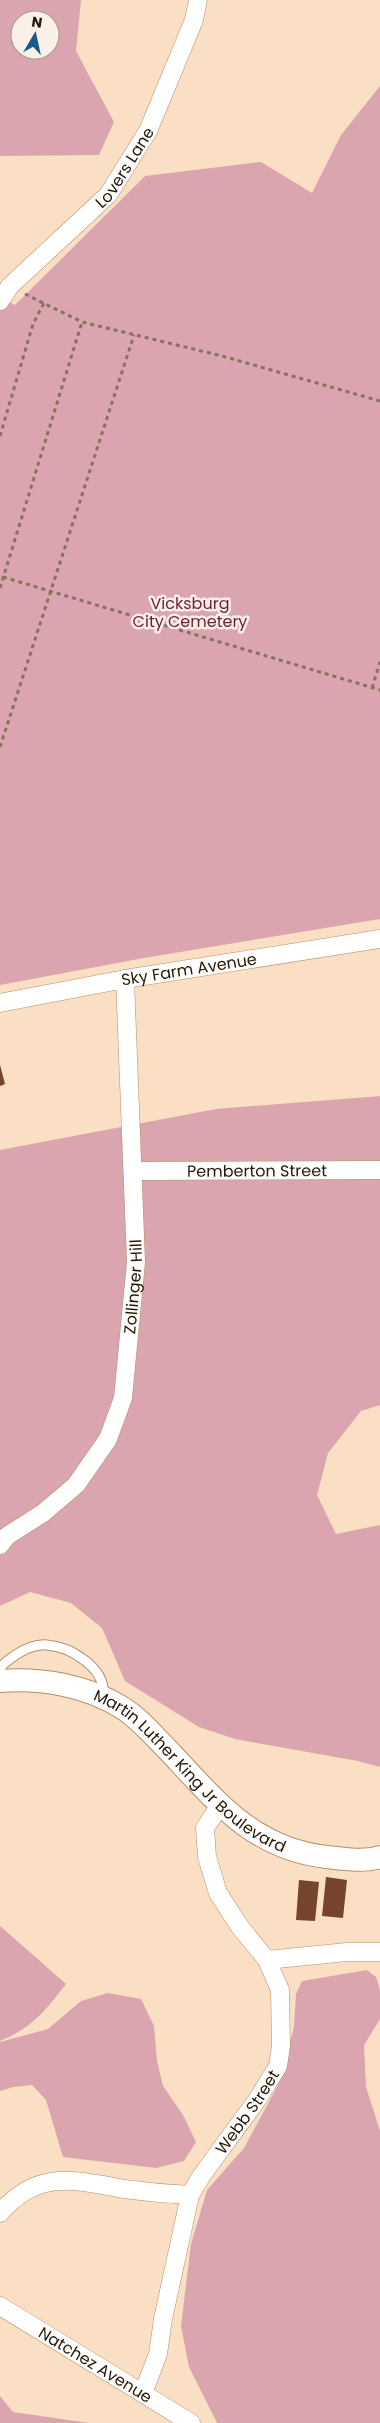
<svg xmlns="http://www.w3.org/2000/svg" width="380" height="2423" font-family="Poppins,sans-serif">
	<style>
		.green { fill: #daa5ae; fill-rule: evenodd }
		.building { fill: #74442b }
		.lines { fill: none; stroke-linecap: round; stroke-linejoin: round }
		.service-casing { stroke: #b78e63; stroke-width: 11 }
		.minor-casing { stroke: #b78e63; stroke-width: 19 }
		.tertiary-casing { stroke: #b78e63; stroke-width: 24 }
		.path { stroke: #87725c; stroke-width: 3; stroke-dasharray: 4 4; stroke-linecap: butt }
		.service { stroke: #fff; stroke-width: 9 }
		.minor { stroke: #fff; stroke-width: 18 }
		.tertiary { stroke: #fff; stroke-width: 22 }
		.labels { text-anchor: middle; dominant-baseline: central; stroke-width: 5; stroke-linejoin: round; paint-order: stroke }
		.street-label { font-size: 16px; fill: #261705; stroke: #f9f0e7 }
		.park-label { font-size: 16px; fill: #731c35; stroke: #f9f0e7 }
	</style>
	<rect width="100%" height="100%" fill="#fadfc4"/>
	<path class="green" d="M0,0H81L76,51L114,122L99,155L0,156ZM20,20H50V50H20Z
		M380,86V919L144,958L0,985V297L15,305L145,176L261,162L312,193L341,135Z
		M380,1096V1405L361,1411L328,1453L317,1495L336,1534L380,1525V1767L358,1761L235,1739L199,1727L125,1681L102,1628L71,1603L30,1592L0,1606V1150L216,1109Z
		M0,1926L66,1984C45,2011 32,2028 0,2041Z
		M367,1970L376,1977L380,1990V2019L364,2045L366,2087L380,2131V2423H217L189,2367L181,2326L191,2244L207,2190L244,2148L279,2083L294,2027L296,1994L302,1981Z
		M108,1993L141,1999L154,2026L157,2061L163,2086L183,2115L196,2142L184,2161L156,2168L63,2157L46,2100L32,2085L13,2087L0,2091V2042L48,2029L81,2001Z
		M0,2396L13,2412L89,2423H0Z"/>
	<path class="building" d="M0,1065L5,1084L0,1086Z
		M326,1877L347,1880L343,1918L322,1916Z
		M299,1880L319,1882L315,1921L296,1920Z"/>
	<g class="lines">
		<g class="service-casing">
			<path id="service" d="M0,1669C3,1663 9,1660 14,1656C23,1650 36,1644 47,1645C71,1647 106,1668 103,1695"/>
		</g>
		<g class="minor-casing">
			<g id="minor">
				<path id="s1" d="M0,301L10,286L108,195L148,131L194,20L198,0"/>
				<path id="s2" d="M0,1003L125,979L380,939"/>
				<path id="s3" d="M133,1171L380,1170"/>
				<path id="s4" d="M0,1545L7,1536L43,1513L76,1485L108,1439L123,1398L136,1262L125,979"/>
				<path d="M267,1960L347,1952H380"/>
				<path d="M0,2213C38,2169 74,2180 124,2189C146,2192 168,2194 190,2195"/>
				<path id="s5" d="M0,2306L191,2423"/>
				<path id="s6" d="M143,2393L158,2354L163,2319L190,2195L202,2175L257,2100L278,2066L281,2046L280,1990L267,1960L240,1927L218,1893L207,1857L205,1828L220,1805"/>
			</g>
		</g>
		<g class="tertiary-casing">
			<g id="tertiary">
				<path id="s7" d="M0,1681C41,1678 85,1685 121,1707C139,1718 153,1735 168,1750C216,1801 253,1849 327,1857C344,1859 364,1862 380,1857"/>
			</g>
		</g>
		<path class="path" d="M25,294L82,322L222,356L380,401
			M0,436L33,324L44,303
			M3,577L380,690
			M0,588L82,322
			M372,688L380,662
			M0,747L134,335"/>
		<use href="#service" class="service"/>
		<use href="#minor" class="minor"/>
		<use href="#tertiary" class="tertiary"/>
	</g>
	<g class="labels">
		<g class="street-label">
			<text stroke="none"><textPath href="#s1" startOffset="184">Lovers Lane</textPath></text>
			<text stroke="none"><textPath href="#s2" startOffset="192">Sky Farm Avenue</textPath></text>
			<text stroke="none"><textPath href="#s3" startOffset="124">Pemberton Street</textPath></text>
			<text stroke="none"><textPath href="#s4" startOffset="309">Zollinger Hill</textPath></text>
			<text stroke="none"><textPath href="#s7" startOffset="220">Martin Luther King Jr Boulevard</textPath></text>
			<text stroke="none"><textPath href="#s6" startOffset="305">Webb Street</textPath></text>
			<text stroke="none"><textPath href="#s5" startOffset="112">Natchez Avenue</textPath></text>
		</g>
		<g class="park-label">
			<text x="190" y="603">Vicksburg<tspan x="190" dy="18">City Cemetery</tspan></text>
		</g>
	</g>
	<g transform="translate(35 35) rotate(9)"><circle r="24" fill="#f9f0e7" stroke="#a5998d"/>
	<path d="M0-4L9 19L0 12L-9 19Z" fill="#185a8f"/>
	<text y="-8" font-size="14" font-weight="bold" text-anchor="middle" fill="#261705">N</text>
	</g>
</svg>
